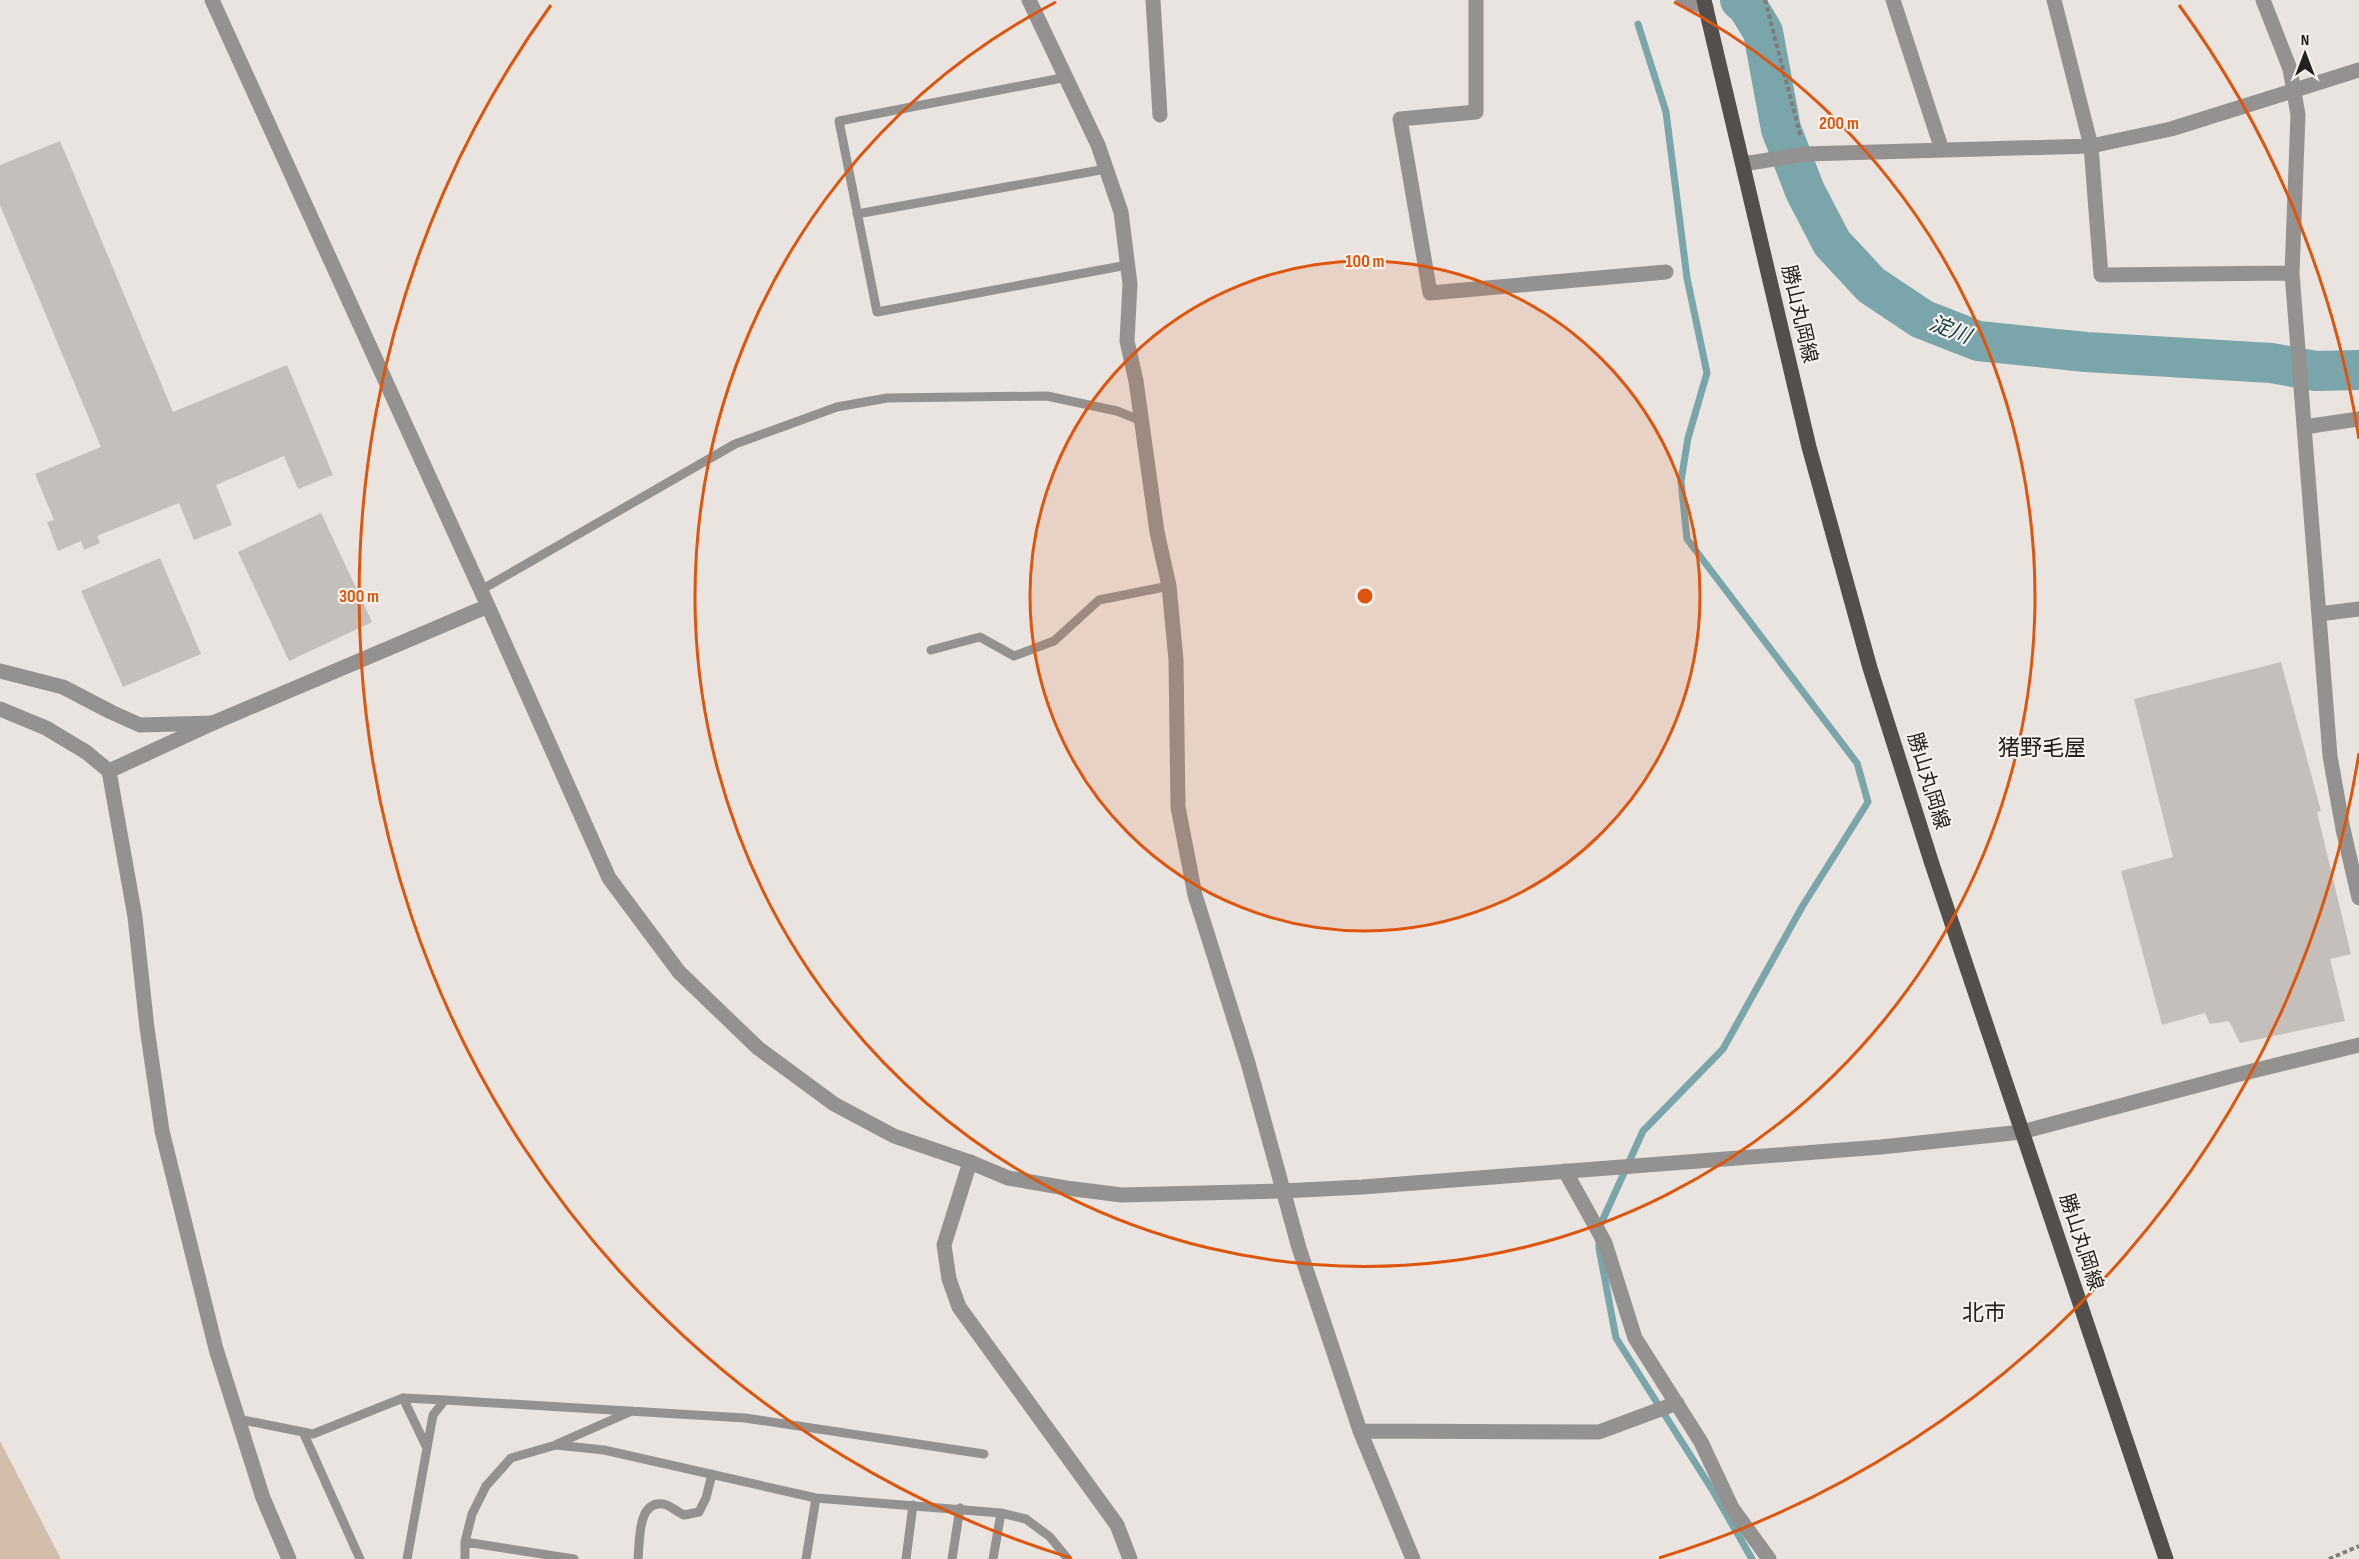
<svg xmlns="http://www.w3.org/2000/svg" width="2359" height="1559" font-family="'Sofia Sans Condensed','Noto Sans JP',sans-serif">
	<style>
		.green { fill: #d2beab }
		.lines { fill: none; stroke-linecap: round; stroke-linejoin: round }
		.stream { stroke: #79a5ab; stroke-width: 7 }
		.river { stroke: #79a5ab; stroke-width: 40 }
		.building { fill: #c4bfbb }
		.path { stroke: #7f7c78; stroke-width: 4; stroke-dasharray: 4.5 3; stroke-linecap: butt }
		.service { stroke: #949290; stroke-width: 9 }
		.minor { stroke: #949290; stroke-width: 15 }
		.tertiary { stroke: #949290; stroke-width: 15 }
		.primary { stroke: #524f4c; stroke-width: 15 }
		.ring { fill: none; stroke: #de560d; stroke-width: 3 }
		.labels { text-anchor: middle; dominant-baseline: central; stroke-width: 4.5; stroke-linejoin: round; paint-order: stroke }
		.street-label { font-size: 20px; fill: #23211f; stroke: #f6f1ed }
		.water-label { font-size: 21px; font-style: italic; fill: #164045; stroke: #f6f1ed }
		.quarter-label { font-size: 22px; fill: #23211f; stroke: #f6f1ed }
		.centre { fill: #de560d; stroke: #f6f1ed; stroke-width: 3 }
		.ring-label { font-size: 18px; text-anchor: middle; font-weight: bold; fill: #de560d; stroke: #f6f1ed; stroke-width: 4.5; stroke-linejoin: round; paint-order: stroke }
	</style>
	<rect width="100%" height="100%" fill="#e9e4df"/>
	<path class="green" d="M0,1441L61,1559H0Z"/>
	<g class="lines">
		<path class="stream" d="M1599,1228L1643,1131L1723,1049L1802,907L1868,802L1857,763L1687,539L1681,481L1688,438L1707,373L1687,278L1666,112L1638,24
			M1599,1239V1248L1616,1338L1713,1491L1752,1559"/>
		<path class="river" d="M1740,0L1748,7L1763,32L1781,129L1805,191L1832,243L1871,285L1922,319L1978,341L2086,352L2271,363L2316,371L2359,370"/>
	</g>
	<path class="building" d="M60,141L173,412L287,365L333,475L298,489L284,456L216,485L232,525L194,540L179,503L97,536L100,543L84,550L81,541L58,551L47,522L54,520L35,474L101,447L0,205V165Z
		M321,513L372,622L289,661L238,552Z
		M160,558L201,654L123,687L81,591Z
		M2281,662L2321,811L2317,812L2351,954L2330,959L2345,1021L2240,1043L2229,1021L2210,1024L2205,1013L2162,1025L2121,871L2173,857L2134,699Z"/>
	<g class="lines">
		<path class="path" d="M1765,0L1801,138
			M2329,1559L2359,1546"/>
		<path class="service" d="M1067,77L839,121L877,312L1127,265
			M857,214L1106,169
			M481,590L735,444L837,407L887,398L1047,396L1117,411L1142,421
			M931,650L980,637L1014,656L1054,641L1099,600L1169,586
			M403,1398L426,1446
			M238,1419L313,1434L403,1398L445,1400L745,1418L984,1454
			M303,1432L360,1559
			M557,1444L632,1411
			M465,1542L574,1559
			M407,1559L433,1415L445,1400
			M465,1559V1542L472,1514L486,1486L511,1458L556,1445L604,1450L816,1498L1001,1513L1026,1519L1050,1537L1068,1559
			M638,1559C640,1541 637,1501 663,1504C670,1505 677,1512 684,1515L699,1512L706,1498L712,1474
			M806,1559L816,1498
			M906,1559L913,1505
			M952,1559L960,1508
			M993,1559L1001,1513"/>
		<path class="minor" d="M1029,0L1098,145L1121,212L1130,284L1127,341L1136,381L1157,532L1169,586L1176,660L1178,807L1195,895L1248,1063L1299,1248L1360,1431L1413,1559
			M1153,0L1160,115
			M1476,0V112L1400,119L1430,293L1666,272
			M1683,0L1706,7
			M1893,0L1942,150
			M2054,0L2091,146L2101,275L2292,273
			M2263,0L2290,69L2298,115L2292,273L2330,756L2343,829L2359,898
			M1743,164L1805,154L2091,146L2171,129L2359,70
			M2304,427L2359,419
			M2319,614L2359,609
			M0,671L63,687L111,712L140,725L213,723
			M970,1162L944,1245L949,1279L959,1307L1117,1525L1130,1559
			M1565,1171L1605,1243L1635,1338L1701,1442L1732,1508L1769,1559
			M1360,1431L1599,1432L1677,1403"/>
		<path class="tertiary" d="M212,0L488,606L609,878L679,972L758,1048L834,1104L894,1136L970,1162L1008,1178L1066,1188L1122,1195L1282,1191L1362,1187L1881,1147L2022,1132L2236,1075L2359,1045
			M0,709L46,728L86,752L109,771L135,917L147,1028L162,1131L216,1349L263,1498L289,1559
			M109,771L213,723L488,606"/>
		<path class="primary" d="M1704,0L1809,447L1870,668L1932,864L2166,1559"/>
	</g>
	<circle cx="1365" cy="596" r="335" fill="#de560d" fill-opacity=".12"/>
	<g class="ring">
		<circle cx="1365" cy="596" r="335"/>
		<path d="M1674 2A670 670 0 1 1 1056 2"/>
		<path d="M2359 753A1006 1006 0 0 1 1659 1558M1071 1558A1006 1006 0 0 1 551 5M2179 5A1006 1006 0 0 1 2359 439"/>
	</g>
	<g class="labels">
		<g class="street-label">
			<text transform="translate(1799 314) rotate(77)">勝山丸岡線</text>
			<text transform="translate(1928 781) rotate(73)">勝山丸岡線</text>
			<text transform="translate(2081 1242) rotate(72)">勝山丸岡線</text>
		</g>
		<g class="water-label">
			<text transform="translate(1950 330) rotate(21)">淀川</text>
		</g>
		<g class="quarter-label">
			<text x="2042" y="748">猪野毛屋</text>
			<text x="1984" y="1313">北市</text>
		</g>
	</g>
	<circle cx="1365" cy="596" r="9" class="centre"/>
	<g class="ring-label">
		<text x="1839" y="129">200 m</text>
		<text x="1365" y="267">100 m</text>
		<text x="359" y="602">300 m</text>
	</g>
	<g transform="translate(2305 54)" stroke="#f6f1ed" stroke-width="4.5" paint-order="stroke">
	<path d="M0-4.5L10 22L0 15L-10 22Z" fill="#23211f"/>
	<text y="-9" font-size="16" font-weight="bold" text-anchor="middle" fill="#23211f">N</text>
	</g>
</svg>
